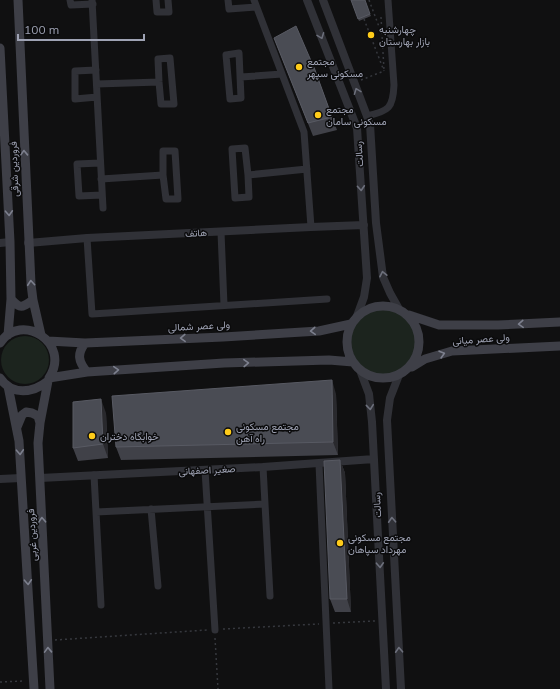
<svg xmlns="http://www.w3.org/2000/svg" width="560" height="689" font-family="Mulish,Vazirmatn,sans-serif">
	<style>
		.green { fill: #1c241e }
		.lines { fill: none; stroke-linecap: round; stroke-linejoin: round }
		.path { stroke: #36383e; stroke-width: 1.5; stroke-dasharray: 2 3; stroke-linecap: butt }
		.minor { stroke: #303137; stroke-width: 7 }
		.tertiary { stroke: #303137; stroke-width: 8 }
		.secondary { stroke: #3e3f47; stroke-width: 9 }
		.wall { fill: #404148 }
		.shaded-wall { fill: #29292d }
		.building { fill: #4a4c54; stroke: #585a63 }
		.oneway { stroke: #6d707c }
		.oneway2 { stroke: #7d808e }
		.poi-dot { fill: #ffcc1a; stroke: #0b0b0c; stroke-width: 1.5 }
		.labels { text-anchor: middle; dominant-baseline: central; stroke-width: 3; stroke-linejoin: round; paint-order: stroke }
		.poi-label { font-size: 10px; fill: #9fa3b4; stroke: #0b0b0c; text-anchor: start }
		.street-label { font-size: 10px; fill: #9fa3b4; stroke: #0b0b0c }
	</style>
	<rect width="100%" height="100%" fill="#101011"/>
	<path class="green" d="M351 342a33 33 0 1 1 66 0a33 33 0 1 1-66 0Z
		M1 360a24 24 0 1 1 48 0a24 24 0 1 1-48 0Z"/>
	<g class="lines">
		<path class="path" d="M369,0L381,32
			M381,17L384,70
			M364,19L384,71
			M361,80L384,71
			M333,623L375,621
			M223,629L319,624
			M215,638L218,689
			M55,640L207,630
			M0,682L24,681"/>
		<path class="minor" d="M70,0L71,5L93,4
			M92,0L103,208
			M156,0L157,12H169L168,0
			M228,0L229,9L256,7
			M254,0L304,132L311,227
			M239,53L241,98L230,99L226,55Z
			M170,58L174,104H161L159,82L158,59Z
			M96,70L75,71V99L97,97
			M241,77L282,74
			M97,84L159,82
			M367,116C389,111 393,108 394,85L388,0
			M245,148L248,175L249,197L235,198L232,149Z
			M163,151H175L178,199H166L163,175Z
			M100,163L77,164L79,196L102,195
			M248,175L307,169
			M101,179L163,175
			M221,232L224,305
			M87,238L92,314L327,299
			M319,464L329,689
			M263,467L270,596
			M205,470L215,630
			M94,475L101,605
			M151,509L158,586
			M96,512L265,504"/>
		<path class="tertiary" d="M307,0L357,128L367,278L364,297L357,316
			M323,0L370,124L376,223L383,277L390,293L399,309
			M0,243L10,242
			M28,243L87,238L311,227L364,225
			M360,370L369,394L372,422L386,689
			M399,375L390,398L387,420L401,689
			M40,478L263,467L374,459
			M0,479L21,478"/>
		<path class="secondary" d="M18,0L31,284L33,300L41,335
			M0,48L10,242L11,299L8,335
			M11,299C20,309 22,308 33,300
			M347 342a36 36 0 1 1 72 0a36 36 0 1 1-72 0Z
			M409,315L439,325H498L560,322
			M48,341L85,343L223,337L319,331L351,324
			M0,343C21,311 72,343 49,378
			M85,343C77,354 78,361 87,372
			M412,367L425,359L452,351L560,346
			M0,378C12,396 33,393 48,381
			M49,378L87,372L224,363L329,360L353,362
			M48,381L40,423L38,443L50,689
			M8,386L19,441L34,689
			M17,427L22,415L26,412L32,413L38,416L40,423"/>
	</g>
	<path class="wall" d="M351,0L370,14L371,16L359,21Z
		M274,38L315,70L337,130L313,136Z
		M336,394L338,455L121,460L116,447Z
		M106,413L108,458L78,461L73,448Z
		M340,460L345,473L351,612H335L330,599Z"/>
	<path class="shaded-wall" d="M332,380L336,394L338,455L333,442Z
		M101,399L106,413L108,458L103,444Z
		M340,460L345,473L351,612L347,599Z"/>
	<path class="building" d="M351,0H365L370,14L358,19Z
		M296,26L315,70L332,117L308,123L274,38Z
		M332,380L333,442L116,447L112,396Z
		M101,399L103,444L73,448V402Z
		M340,460L347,599H330L324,461Z"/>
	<defs><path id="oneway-chevron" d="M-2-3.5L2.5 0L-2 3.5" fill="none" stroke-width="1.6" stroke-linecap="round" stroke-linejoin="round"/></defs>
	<g class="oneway">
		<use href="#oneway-chevron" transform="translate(321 36) rotate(69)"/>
		<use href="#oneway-chevron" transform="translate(357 91) rotate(-111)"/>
		<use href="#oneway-chevron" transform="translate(361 188) rotate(86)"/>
		<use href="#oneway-chevron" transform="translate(383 274) rotate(-102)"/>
		<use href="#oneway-chevron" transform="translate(370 407) rotate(84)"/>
		<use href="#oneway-chevron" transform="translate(392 520) rotate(-93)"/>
		<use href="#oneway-chevron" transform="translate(380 565) rotate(87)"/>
		<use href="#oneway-chevron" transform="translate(399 650) rotate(-93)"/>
	</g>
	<g class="oneway2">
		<use href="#oneway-chevron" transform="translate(24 153) rotate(-92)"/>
		<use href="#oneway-chevron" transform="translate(9 213) rotate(87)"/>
		<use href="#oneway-chevron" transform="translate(31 283) rotate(-95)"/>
		<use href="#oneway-chevron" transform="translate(521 324) rotate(177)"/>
		<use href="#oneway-chevron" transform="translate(313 331) rotate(176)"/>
		<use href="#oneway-chevron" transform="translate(183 338) rotate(178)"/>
		<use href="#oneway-chevron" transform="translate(442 354) rotate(-16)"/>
		<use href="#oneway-chevron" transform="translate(246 363) rotate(-2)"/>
		<use href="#oneway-chevron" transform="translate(116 370) rotate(-4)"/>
		<use href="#oneway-chevron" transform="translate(20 452) rotate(87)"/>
		<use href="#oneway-chevron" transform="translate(42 520) rotate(-93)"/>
		<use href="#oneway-chevron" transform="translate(28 582) rotate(87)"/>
		<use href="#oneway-chevron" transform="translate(48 650) rotate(-92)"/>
	</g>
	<g class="poi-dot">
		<circle cx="371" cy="35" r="4"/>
		<circle cx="299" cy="67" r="4"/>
		<circle cx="318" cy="115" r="4"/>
		<circle cx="228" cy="432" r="4"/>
		<circle cx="92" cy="436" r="4"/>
		<circle cx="340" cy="543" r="4"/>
	</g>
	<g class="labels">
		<g class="poi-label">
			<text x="379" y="29">چهارشنبه<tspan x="379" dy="12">بازار بهارستان</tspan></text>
			<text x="307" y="61">مجتمع<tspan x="307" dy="12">مسکونی سپهر</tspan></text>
			<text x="326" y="109">مجتمع<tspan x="326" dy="12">مسکونی سامان</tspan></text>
			<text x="236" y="426">مجتمع مسکونی<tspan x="236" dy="12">راه آهن</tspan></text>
			<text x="100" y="436">خوابگاه دختران</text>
			<text x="348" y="537">مجتمع مسکونی<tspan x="348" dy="12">مهرداد سپاهان</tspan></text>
		</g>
		<g class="street-label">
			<text transform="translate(359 154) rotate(-94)">رسالت</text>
			<text transform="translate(14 169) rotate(-92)">فروردین شرقی</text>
			<text transform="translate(196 233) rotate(-3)">هاتف</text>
			<text transform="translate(199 326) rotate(-3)">ولی عصر شمالی</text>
			<text transform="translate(481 339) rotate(-4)">ولی عصر میانی</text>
			<text transform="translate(207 470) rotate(-3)">صغیر اصفهانی</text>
			<text transform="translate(377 505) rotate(-93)">رسالت</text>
			<text transform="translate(32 535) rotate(-93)">فروردین غربی</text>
		</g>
	</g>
	<path d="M18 34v6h126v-6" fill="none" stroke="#9fa3b4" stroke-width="2"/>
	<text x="24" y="34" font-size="12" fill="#9fa3b4" stroke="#0b0b0c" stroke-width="3" paint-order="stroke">100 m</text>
</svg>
